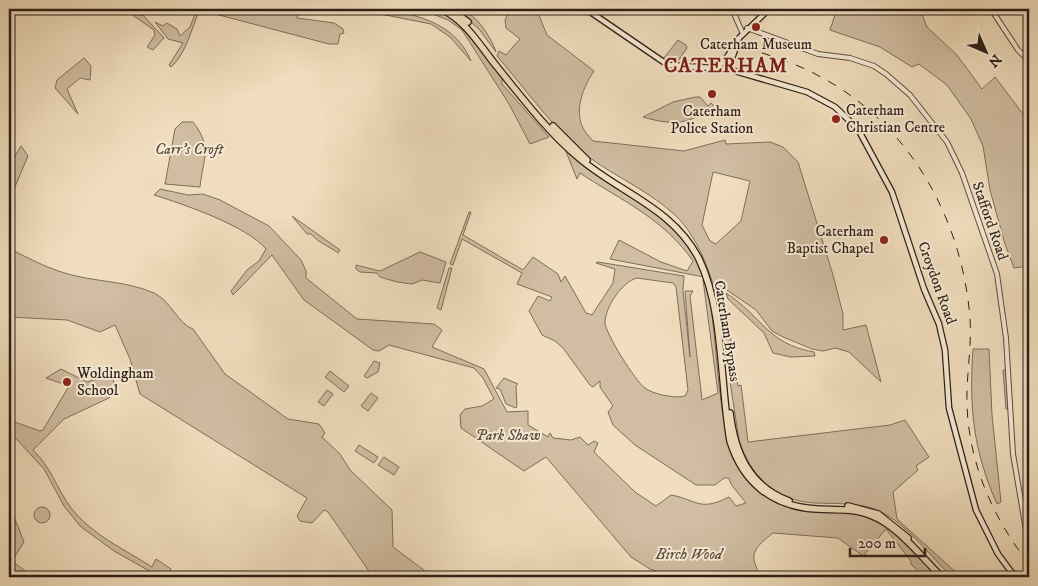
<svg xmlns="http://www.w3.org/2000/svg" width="1038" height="586" font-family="'IM FELL DW Pica',serif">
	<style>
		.green { fill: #d0bda2; stroke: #7e6e5c; fill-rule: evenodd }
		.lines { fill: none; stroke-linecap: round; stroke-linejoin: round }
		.tertiary-casing { stroke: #5d4e41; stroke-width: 6 }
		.secondary-casing { stroke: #2c1e17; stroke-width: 7 }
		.trunk-casing { stroke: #2c1e17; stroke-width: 8 }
		.tertiary { stroke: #f6ead5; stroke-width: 4 }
		.secondary { stroke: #f6ead5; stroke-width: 4.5 }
		.trunk { stroke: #f1debe; stroke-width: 5.5 }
		.rail { stroke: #2c1e17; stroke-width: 1; stroke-dasharray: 9 9; stroke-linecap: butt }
		.poi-dot { fill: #8f2418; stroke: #f6ead5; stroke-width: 2 }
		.labels { text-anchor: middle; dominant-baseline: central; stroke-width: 4; stroke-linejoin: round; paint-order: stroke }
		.poi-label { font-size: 15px; fill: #2c1e17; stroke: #f6ead5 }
		.park-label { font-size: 15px; font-style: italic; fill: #5d4e41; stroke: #f6ead5 }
		.street-label { font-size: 15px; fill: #2c1e17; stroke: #f6ead5 }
		.district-label { font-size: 20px; font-weight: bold; letter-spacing: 1px; fill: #7a1f14; stroke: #f6ead5 }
	</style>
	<rect width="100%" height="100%" fill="#f1debe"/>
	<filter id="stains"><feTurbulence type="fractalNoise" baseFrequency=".004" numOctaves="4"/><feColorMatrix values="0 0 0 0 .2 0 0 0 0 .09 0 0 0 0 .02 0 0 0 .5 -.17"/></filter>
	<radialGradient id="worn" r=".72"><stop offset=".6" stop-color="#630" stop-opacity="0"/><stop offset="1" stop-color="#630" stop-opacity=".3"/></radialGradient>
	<path class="green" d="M124,9H133L138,15H143L164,38L153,50L147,47L155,35L154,30Z
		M197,9H282L298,14L297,18L334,23L343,29L344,33L340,34L338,44H329L200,10C191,28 187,53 171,67L169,65L183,43L168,39L155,22L163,26L167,23L177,29L180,36L190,27Z
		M355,9C398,9 453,16 471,61L450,37L431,24Z
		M420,9C460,9 481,48 502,77V84L549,137L530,144L509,104L462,30L448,20Z
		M456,9C474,9 491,37 496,52L479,29Z
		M510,9H528L538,13L547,35L594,71C583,87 574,110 583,128C585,133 590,137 593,141L684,151L725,140L726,144L770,142L783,147L798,162L833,275L843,314V330L866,325L881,382L849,352L835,348L823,351L812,349L781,336L772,331L756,310L721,286L725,304L719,306C711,274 699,238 675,215C644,186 602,172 572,143C545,117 522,85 497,56L499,51L506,55L520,39L506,28L505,20ZM713,172L750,181L741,221L716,244L710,241L702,225Z
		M820,9H920L927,27L957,55L982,89L995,77L1029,122V266L1014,268L1005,244L990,190L983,146L971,119L947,85L919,64L912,67L880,47L830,30L836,12Z
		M678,40L686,45L687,48L676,64L663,59Z
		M84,58L91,66L90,80L80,78L67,89L78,114L55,88L57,80Z
		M506,80L557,138L671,224L694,253L704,277L610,259L619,240L661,262L687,271L693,261C663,218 622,201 580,173L577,179L565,149L505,82Z
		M695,97H700L708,106L711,103L715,107C688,124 674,126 643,117L673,102Z
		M182,122H193C213,148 203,158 200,187L165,184L175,129Z
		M21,146L28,156L9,201V166Z
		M160,189L188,195L203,194L220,200L269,226L301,260L306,271V278L357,319L434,324L442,330L432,347L484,369L507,412L528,411V425L548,437L550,433L553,438L571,440L580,437L588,445L594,441L598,443L594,452L635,492L656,506L671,495C698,500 699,512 729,497L736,506L746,503L731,484L729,478H724L715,485H696L635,445L613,425L608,412L613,406L600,387V381L593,387L590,385L563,348L555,341L542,335L529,311L538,296L550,301L552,297L517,284L522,273L462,239L453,265L450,264L469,212H471L463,235L523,270L533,257L558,274L561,282L565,276L586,313L592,315L613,283L615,269L596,263L598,262L684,276L683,291L690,357L685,291H693L690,296L702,400L718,393L703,280C710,287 711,306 712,316C718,357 719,443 743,475C759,496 784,510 811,511C826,512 842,509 857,513C891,520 915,553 939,577H924L911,564V561L886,529L863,556L838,538L773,533C754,548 747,555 762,577H674L650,569L631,557L546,457L524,471L461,428L460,415L465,409L482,406L494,399L483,378L474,368L389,345L379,351L373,350L304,300L272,255L233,295L231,291L247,270L259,261L266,249C247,226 183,204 154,195ZM637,278L673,283L676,287L688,390L685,396C676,399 652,394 645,388C635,381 606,334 605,323C605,307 622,282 637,278Z
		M292,216L340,250L338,253C329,246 319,243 311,234H307Z
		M9,248C29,259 53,271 76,276C102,282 129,282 154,293C171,301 178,324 193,329L225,374L288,419L319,424L325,433L322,437L340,454L350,470L392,510L393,547L433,577H373L328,512L324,510L312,523L300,521L297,516L307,498L140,394L130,359L115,325L100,332L67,320L9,317Z
		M420,252L446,262L440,283L422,280L412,284L397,282L380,277L377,273L360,272L356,269V265L380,271Z
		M449,268H452L441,310L437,308Z
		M726,293C762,316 767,344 814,352L815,356L791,357L773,353L764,333L728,299Z
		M726,308L738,386L741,385L748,442L890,425L905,420L929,457L916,466L918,470L893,492L897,519L961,577H952C931,557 905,522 879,511C859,502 837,504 815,503C775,501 751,477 739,440L719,310Z
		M973,349H989L992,415L1001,502L997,504C973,450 969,407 973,349Z
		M374,361L380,363L378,372L367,378L364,376Z
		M61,369L87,382L112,374L115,388L109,398L64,419L33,450C51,467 57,489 71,508C92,535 124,549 152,567L156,559L171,569L168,577H160L114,551L80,526L64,506L44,469L9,431V420L40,431L43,430L69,386L46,378Z
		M1003,370H1006L1008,409H1006Z
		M330,371L349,386L344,392L325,377Z
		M504,378L518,384L516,386L517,405L516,408L506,404L500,389L496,388Z
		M327,390L333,394L324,406L318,402Z
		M371,393L378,398L368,411L361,406Z
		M359,445L378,457L374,463L355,451Z
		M384,457L399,467L394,475L378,465Z
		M34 515a8 8 0 1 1 16 0a8 8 0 1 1-16 0Z
		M9,510L15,519L24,542L12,561L33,577H9Z"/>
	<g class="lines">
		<g class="tertiary-casing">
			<path id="tertiary" d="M732,9L743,34
				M991,9L1018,50L1029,61
				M747,28L818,54L850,58L874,66L886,74L910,95L947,142L962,173L997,274L1006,338L1013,454L1029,548"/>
		</g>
		<g class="secondary-casing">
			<path id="secondary" d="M586,9L668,65L728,69L807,92L835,107L858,129L892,192L924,289L939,324L945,350L949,408L976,510L998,554L1015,577
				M730,64L739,38L764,14L766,9
				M714,68L724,62L731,51"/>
		</g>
		<g class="trunk-casing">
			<path id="trunk" d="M442,9C468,23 480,46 498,68C523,99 549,133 579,158C620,193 673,208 699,259C724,311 720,384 730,441C743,483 773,507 817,509C834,510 853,508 870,515C899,526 920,556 942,577
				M450,9L468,22
				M553,126L587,160
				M730,413C735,453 749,486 789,501
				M848,506L878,514L908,538"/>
		</g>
		<use href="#tertiary" class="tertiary"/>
		<use href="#secondary" class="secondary"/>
		<use href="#trunk" class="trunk"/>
		<path class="rail" d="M745,47C770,56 796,63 819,76C909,123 962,218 970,318C972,347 966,376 967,405C969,464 993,518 1029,564"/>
	</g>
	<g class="poi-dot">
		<circle cx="756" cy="27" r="5"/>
		<circle cx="712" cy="94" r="5"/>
		<circle cx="836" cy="119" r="5"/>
		<circle cx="884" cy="240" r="5"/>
		<circle cx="67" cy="382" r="5"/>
	</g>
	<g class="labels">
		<g class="poi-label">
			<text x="756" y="44">Caterham Museum</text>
			<text x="846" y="110" text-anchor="start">Caterham<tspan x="846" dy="17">Christian Centre</tspan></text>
			<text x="712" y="111">Caterham<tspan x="712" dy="17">Police Station</tspan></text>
			<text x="874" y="231" text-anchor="end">Caterham<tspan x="874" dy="17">Baptist Chapel</tspan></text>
			<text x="77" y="373" text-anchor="start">Woldingham<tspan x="77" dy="17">School</tspan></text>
		</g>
		<g class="park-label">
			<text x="189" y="149">Carr's Croft</text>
			<text x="508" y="435">Park Shaw</text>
			<text x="689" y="554">Birch Wood</text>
		</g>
		<g class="street-label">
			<text transform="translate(990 221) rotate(71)">Stafford Road</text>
			<text transform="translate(937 283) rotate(70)">Croydon Road</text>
			<text transform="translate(727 331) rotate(81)">Caterham Bypass</text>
		</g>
		<g class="district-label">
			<text x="726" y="66">CATERHAM</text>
		</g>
	</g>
	<rect width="1038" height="586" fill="none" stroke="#f1debe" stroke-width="30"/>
	<rect x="10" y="10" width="1018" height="566" fill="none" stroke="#2c1e17" stroke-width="2.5"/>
	<rect x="15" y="15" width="1008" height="556" fill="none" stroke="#2c1e17"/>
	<g transform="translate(986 52) rotate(135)" stroke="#f6ead5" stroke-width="4" paint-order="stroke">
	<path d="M0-4L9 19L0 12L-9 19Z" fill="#2c1e17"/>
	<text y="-8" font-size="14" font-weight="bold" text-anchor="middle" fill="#2c1e17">N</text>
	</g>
	<path d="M850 548v8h75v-8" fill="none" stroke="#2c1e17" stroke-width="2.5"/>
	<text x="858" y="548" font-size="15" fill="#2c1e17" stroke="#f6ead5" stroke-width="4" paint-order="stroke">200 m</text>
	<rect width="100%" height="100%" filter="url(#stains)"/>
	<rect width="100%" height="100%" fill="url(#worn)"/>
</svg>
